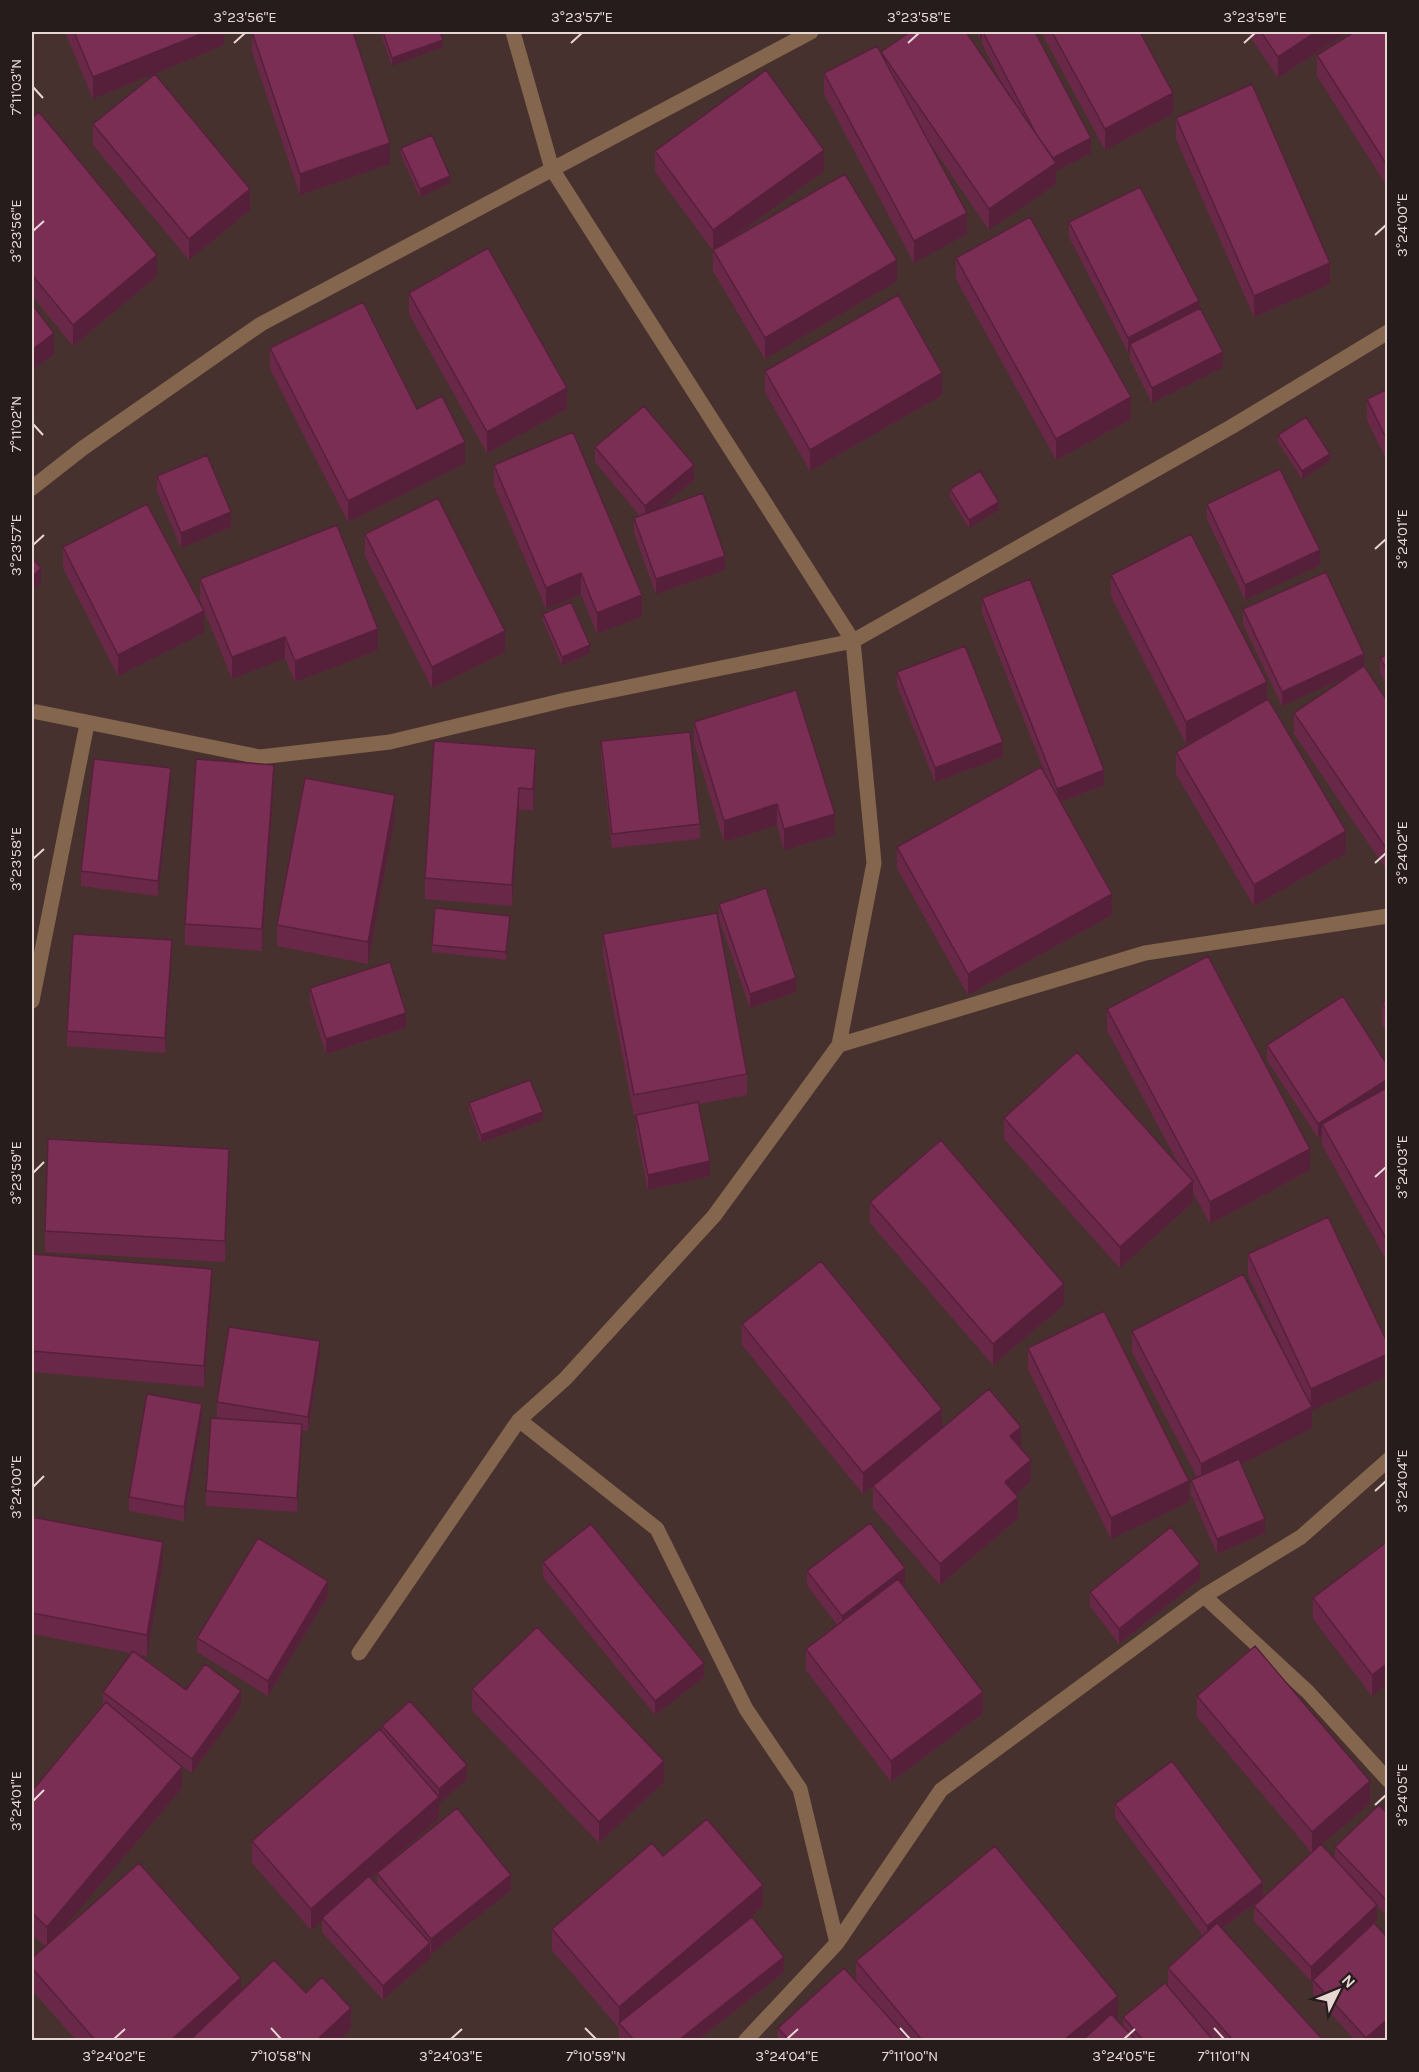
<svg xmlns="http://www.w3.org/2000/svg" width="1419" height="2072" font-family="Karla,sans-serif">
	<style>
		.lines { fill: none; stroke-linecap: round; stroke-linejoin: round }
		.minor { stroke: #84664e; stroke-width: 15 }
		.wall { fill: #6a2848 }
		.shaded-wall { fill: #56203b }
		.building { fill: #7b2e54; stroke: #56203b; stroke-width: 1.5 }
		.ticks { fill: none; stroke: #e6d7d5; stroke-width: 2 }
		.neatline { fill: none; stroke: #e6d7d5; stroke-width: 2 }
		.ticks-label { font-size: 15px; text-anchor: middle; fill: #e6d7d5 }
	</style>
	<rect width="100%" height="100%" fill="#47312e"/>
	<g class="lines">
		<path class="minor" d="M32,488L83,448L261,324L811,32
			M32,711L260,757L390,742L565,700L853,641L1231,427L1388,332
			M32,1001L87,724
			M839,1045L1145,953L1388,916
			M519,1420L657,1529L746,1709L800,1789L837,1943
			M1204,1596L1308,1692L1388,1780
			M359,1653L519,1420L565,1379L714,1216L839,1045L874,863L853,641L552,169L513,32
			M746,2040L837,1943L941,1790L1204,1596L1301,1537L1388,1460"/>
	</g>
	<path class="wall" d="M65,32H224V45L93,99Z
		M252,32L390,164L300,195L252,52Z
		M382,32H440L443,47L392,66L382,38Z
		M976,32H1035L1091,153L1056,171V184L989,230L929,142L967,234L914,263L824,94V73L881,54V52L1005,89L982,44V39H980Z
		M1041,32H1140L1173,114L1105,150Z
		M1247,32H1348L1278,78Z
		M1388,32V188L1317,76V55Z
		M32,118L157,276L73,346L32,296Z
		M1176,118L1330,284L1254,317L1176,139Z
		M93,124L250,210L189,260L93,145Z
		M401,148L450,183L420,197L401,155Z
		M655,151L824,171L720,247L897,281L765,359L713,271V251L655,172Z
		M1069,222L1199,308L1223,367L1152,403L1130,359V352H1128L1069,237Z
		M956,258L1131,419L1056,460L956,279Z
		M409,293L567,409L487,453L409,314Z
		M270,348L417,409L465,463L348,522L270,369Z
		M765,371L942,395L810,471L765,392Z
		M1388,389V463L1367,420V399Z
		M1278,435L1330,461L1302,479L1278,442Z
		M595,447L694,480L658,509L725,570L656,594L634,533V518L640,516L595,462Z
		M494,465L642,616L597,634L581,594L546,609L494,486Z
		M157,476L231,527L181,548L157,491Z
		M950,489L999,510L969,528L950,497Z
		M1207,504L1320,565L1245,600L1207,519Z
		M365,534L505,652L432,688L365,556Z
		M63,547L204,633L118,676L63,568Z
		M1111,575L1267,700L1346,853L1254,906L1176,774V752L1225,724L1186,744L1111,596Z
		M200,579L378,650L295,682L285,658L232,679L200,600Z
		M982,598L1104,785L1061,802L1112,915L968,995L897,868V847L1045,773L982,613Z
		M1243,609L1364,667L1388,702V872L1294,734V713L1351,675L1282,706L1243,624Z
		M543,614L590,653L562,665L543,621Z
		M1388,654V687L1380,673V658Z
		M897,672L1003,757L935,782L897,686Z
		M694,722L835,835L784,850L777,825L724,842L694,743Z
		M601,741L700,824V839L612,848L601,756Z
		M536,770L533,810H519L512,906L425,899V878Z
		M171,783L158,896L81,886V871Z
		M274,786L262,951L185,945V924Z
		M395,816L368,964L277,946V925Z
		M719,904L796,992L750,1008L719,919Z
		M510,923L506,960L432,952V945Z
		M603,934L747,1074V1095L698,1104L710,1176L648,1190L636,1130V1116H634L603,955Z
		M172,955L165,1053L67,1046V1031Z
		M310,988L406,1028L326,1054L310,1003Z
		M1388,1000V1034L1382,1024V1003Z
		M1107,1009L1310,1170L1210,1224L1193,1192V1202L1120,1268L1004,1139V1118L1179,1165L1107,1030Z
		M1267,1045L1388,1066V1263L1322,1145V1136L1318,1138L1267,1060Z
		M469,1103L543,1120L481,1143L469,1110Z
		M229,1170L225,1262L45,1252V1231Z
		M870,1202L1064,1305L993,1365L870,1223Z
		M32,1254L212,1291L204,1387L32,1372Z
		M1248,1254L1388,1344V1376L1312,1410V1428L1241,1464L1265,1533L1217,1554L1191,1494V1480L1197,1477L1132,1352V1331L1288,1360L1248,1275Z
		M742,1324L942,1428L1021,1448L1031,1481L1016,1494L1018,1518L940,1585L873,1508V1486L886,1476L863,1494L742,1345Z
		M1028,1348L1189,1502L1111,1539L1028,1369Z
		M320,1356L308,1431L302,1430L297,1512L206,1506V1491L231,1419L217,1417V1402Z
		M202,1418L184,1521L129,1511V1497Z
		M32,1517L163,1563L147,1656L138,1655L186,1690L241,1706L192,1773L171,1758L182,1788L61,1931L241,1991L306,1993L351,2029L339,2040H76L32,1990V1969L45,1946L32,1935V1791L103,1706V1692L131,1653L32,1634Z
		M1388,1541L1372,1696L1313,1619V1598Z
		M543,1562L704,1677L655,1715L543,1577Z
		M807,1571L905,1582L902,1584L983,1713L891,1782L806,1670V1649L837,1625L807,1585Z
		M1200,1579L1119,1644L1090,1606V1592Z
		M328,1596L268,1696L197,1652V1638Z
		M472,1689L664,1782L599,1843L472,1710Z
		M1197,1696L1370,1803L1321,1845L1335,1859V1847L1388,1814V1917L1377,1906V1919L1313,1979L1380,2040H1355L1313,1994V1980L1311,1981L1254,1921V1906L1312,1853L1197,1717Z
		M382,1726L467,1779L439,1803V1818L371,1878L377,1884V1873L511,1890L431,1954L430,1953V1958L383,2000L322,1932V1920L311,1930L252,1863V1841L382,1732Z
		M1115,1804L1263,1897L1222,1929L1323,2040H1214L1203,2029L1213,2040H778V2028L856,1981V1961L1118,2021L1123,2027V2017L1168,1986V1968L1203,1936L1115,1818Z
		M663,1856L763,1906L718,1944L784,1972L698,2040H622L619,2037V2028L552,1950V1929Z"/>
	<path class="shaded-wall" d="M206,32H224V45L93,99V77Z
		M980,32H982V39H980Z
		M1316,32H1348L1278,78V57Z
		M443,40V47L392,66V58Z
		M1173,93V114L1105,150V129Z
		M1091,138V153L1056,171V184L989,230V209L1050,160Z
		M390,143V164L300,195V174Z
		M824,150V171L713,252V230Z
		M450,176V183L420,197V189Z
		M250,189V210L189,260V239Z
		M967,213V234L914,263V241Z
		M157,255V276L73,346V325Z
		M897,260V281L765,359V338Z
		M1330,263V284L1254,317V296Z
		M1199,301V316L1130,344V352H1128V338Z
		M54,333V354L32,371V350Z
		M1223,352V367L1152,403V388Z
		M942,373V395L810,471V450Z
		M567,388V409L487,453V432Z
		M1131,397V419L1056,460V439Z
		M465,442V463L348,522V501Z
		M1330,454V461L1302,479V471Z
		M694,465V480L645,521V506Z
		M999,502V510L969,528V520Z
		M231,512V527L181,548V533Z
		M1320,550V565L1245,600V585Z
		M725,556V570L656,594V579Z
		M41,568V583L32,591V577Z
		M581,573V594L546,609V588Z
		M642,595V616L597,634V613Z
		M204,611V633L118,676V655Z
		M378,629V650L295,682V661Z
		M505,631V652L432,688V667Z
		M285,637V658L232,679V657Z
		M590,645V653L562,665V657Z
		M1364,654V669L1282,706V692Z
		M1267,682V703L1186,744V722Z
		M34,703V717L32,730V715Z
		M1003,742V757L935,782V768Z
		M536,749V770L533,810V789Z
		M274,765V786L262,951V929Z
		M171,768V783L158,896V881Z
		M1104,770V785L1057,803V789Z
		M519,788V810L512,906V885Z
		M395,795V816L368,964V942Z
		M777,804V825L724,842V821Z
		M835,814V835L784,850V829Z
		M1346,831V853L1254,906V885Z
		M1112,894V915L968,995V974Z
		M510,916V923L506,960V952Z
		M172,940V955L165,1053V1038Z
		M796,978V992L750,1008V994Z
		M406,1013V1028L326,1054V1039Z
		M1388,1079V1093L1322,1124V1136L1318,1138V1124Z
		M543,1112V1120L481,1143V1135Z
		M229,1149V1170L225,1262V1241Z
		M1310,1149V1170L1210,1224V1202Z
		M710,1161V1176L648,1190V1175Z
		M1193,1181V1202L1120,1268V1247Z
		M212,1269V1291L204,1387V1366Z
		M1064,1284V1305L993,1365V1344Z
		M320,1341V1356L308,1431V1417Z
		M1388,1354V1376L1312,1410V1428L1201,1485V1464L1311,1408V1389Z
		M202,1404V1418L184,1521V1507Z
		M942,1409V1430L863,1494V1473Z
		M302,1424V1438L297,1512V1498Z
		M1021,1427V1448L1010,1457V1436Z
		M1031,1460V1481L1005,1503V1482Z
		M1189,1481V1502L1111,1539V1518Z
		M1018,1497V1518L940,1585V1564Z
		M1265,1519V1533L1217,1554V1539Z
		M163,1542V1563L147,1656V1635Z
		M1200,1564V1579L1119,1644V1629Z
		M905,1568V1582L842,1631V1616Z
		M328,1581V1596L268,1696V1681Z
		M704,1663V1677L655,1715V1701Z
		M1388,1663V1684L1372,1696V1675Z
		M241,1691V1706L192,1773V1759Z
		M983,1692V1713L891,1782V1761Z
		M664,1761V1782L599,1843V1822Z
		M467,1765V1779L439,1804V1789Z
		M182,1767V1788L47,1948V1927Z
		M1370,1781V1803L1312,1853V1832Z
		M439,1797V1818L324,1919L322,1918V1920L311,1930V1909Z
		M511,1875V1890L431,1954V1939Z
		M1263,1882V1897L1207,1940V1926Z
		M763,1885V1906L622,2026L619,2023V2028V2007Z
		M1377,1905V1919L1311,1981V1967Z
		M430,1943V1958L383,2000V1986Z
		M784,1957V1972L698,2040H679Z
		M241,1978V1999L195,2040H171Z
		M1118,1996V2022L1096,2040H1064Z
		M351,2008V2029L339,2040H317Z
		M1388,2019V2033L1380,2040H1366V2038Z"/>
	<path class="building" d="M74,32H206L93,77Z
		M252,32H353L390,143L300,174Z
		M383,32H440L443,40L392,58Z
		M910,32H966L1056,163L989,209L881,52Z
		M983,32H1035L1091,138L1053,158L1036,134Z
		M1052,32H1140L1173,93L1105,129Z
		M1261,32H1316L1278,57Z
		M1354,32H1388V167L1317,55Z
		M877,46L967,213L914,241L824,73Z
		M766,70L824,150L713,230L655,151Z
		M155,74L250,189L189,239L93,124Z
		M1252,84L1330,263L1254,296L1176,118Z
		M39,112L157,255L73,325L32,275V118Z
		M432,135L450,176L420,189L401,148Z
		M845,174L897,260L765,338L713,250Z
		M1140,187L1199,301L1128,338L1069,222Z
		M1030,217L1131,397L1056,439L956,258Z
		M488,248L567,388L487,432L409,293Z
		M898,295L942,373L810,450L765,371Z
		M363,302L417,409L442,396L465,442L348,501L270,348Z
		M32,304L54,333L32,350Z
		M1200,308L1223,352L1152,388L1130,344Z
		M1388,389V442L1367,399Z
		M644,406L694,465L645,506L595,447Z
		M1306,417L1330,454L1302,471L1278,435Z
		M573,432L642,595L597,613L581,573L546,588L494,465Z
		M207,455L231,512L181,533L157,476Z
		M1280,469L1320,550L1245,585L1207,504Z
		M980,471L999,502L969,520L950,489Z
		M703,493L725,556L656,579L634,518Z
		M438,498L505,631L432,667L365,534Z
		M147,504L204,611L118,655L63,547Z
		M337,525L378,629L295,661L285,637L232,657L200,579Z
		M1191,534L1267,682L1186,722L1111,575Z
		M32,558L41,568L32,577Z
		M1326,572L1364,654L1282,692L1243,609Z
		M1030,579L1104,770L1057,789L982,598Z
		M571,602L590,645L562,657L543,614Z
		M965,646L1003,742L935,768L897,672Z
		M1388,654V672L1380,658Z
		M1364,666L1388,702V851L1294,713Z
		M796,690L835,814L784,829L777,804L724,821L694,722Z
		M1268,699L1346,831L1254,885L1176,752Z
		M32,702L34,703L32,715Z
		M690,732L700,824L612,834L601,741Z
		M434,741L536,749L533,789L519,788L512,885L425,878Z
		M94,759L171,768L158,881L81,871Z
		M196,759L274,765L262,929L185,924Z
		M1041,767L1112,894L968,974L897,847Z
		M305,778L395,795L368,942L277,925Z
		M766,888L796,978L750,994L719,904Z
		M435,908L510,916L506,952L432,945Z
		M717,913L747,1074L634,1095L603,934Z
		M73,934L172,940L165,1038L67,1031Z
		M1208,956L1310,1149L1210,1202L1107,1009Z
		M390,962L406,1013L326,1039L310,988Z
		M1343,996L1388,1066V1079L1318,1124L1267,1045Z
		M1388,1000V1013L1382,1003Z
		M1077,1052L1193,1181L1120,1247L1004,1118Z
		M530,1080L543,1112L481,1135L469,1103Z
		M1388,1087V1242L1322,1124Z
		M698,1102L710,1161L648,1175L636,1115Z
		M48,1139L229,1149L225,1241L45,1231Z
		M941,1140L1064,1284L993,1344L870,1202Z
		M1328,1217L1388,1344V1354L1311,1389L1248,1254Z
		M32,1254L212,1269L204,1366L32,1351Z
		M821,1261L942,1409L863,1473L742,1324Z
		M1243,1274L1312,1407L1201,1464L1132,1331Z
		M1104,1311L1189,1481L1111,1518L1028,1348Z
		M229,1327L320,1341L308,1417L217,1402Z
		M989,1389L1021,1427L1010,1436L1031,1460L1005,1482L1018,1497L940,1564L873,1486Z
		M147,1394L202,1404L184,1507L129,1497Z
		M211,1418L302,1424L297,1498L206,1491Z
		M1239,1459L1265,1519L1217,1539L1191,1480Z
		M32,1517L163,1542L147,1635L32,1613Z
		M870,1523L905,1568L842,1616L807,1571Z
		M591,1524L704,1663L655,1701L543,1562Z
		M1171,1527L1200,1564L1119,1629L1090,1592Z
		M258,1538L328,1581L268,1681L197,1638Z
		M1388,1541V1663L1372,1675L1313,1598Z
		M898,1579L983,1692L891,1761L806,1649Z
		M537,1627L664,1761L599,1822L472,1689Z
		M1255,1646L1370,1781L1312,1832L1197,1696Z
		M133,1651L186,1690L205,1664L241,1691L192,1759L103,1692Z
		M410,1701L467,1765L439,1789L382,1726Z
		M106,1702L182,1767L47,1927L32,1913V1791Z
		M380,1729L439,1797L311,1909L252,1841Z
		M1172,1761L1263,1882L1207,1926L1115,1804Z
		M1379,1805L1388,1814V1902L1335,1847Z
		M457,1808L511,1875L431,1939L377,1873Z
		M707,1819L763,1885L619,2007L552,1929L652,1843L663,1856Z
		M1321,1844L1377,1905L1311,1967L1254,1906Z
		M995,1846L1118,1996L1064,2040H922L856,1961Z
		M139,1863L241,1978L171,2040H95L32,1968V1958Z
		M369,1876L430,1943L383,1986L322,1918Z
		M752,1917L784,1957L679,2040H634L619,2023Z
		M1217,1923L1323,2040H1233L1168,1968Z
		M1374,1923L1388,1938V2019L1366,2038L1313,1980Z
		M274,1960L306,1993L322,1977L351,2008L317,2040H190Z
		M844,1968L909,2040H789L778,2028Z
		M1165,1983L1213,2040H1143L1123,2017Z
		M1111,2014L1136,2040H1083Z"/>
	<path class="ticks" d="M234,43L245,33M571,43L582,33M908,43L919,33M1244,43L1255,33M33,87L43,98M33,231L44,221M1375,235L1386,225M33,424L43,435M33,545L44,535M1375,549L1386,539M33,859L44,849M1375,863L1386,853M33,1173L44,1162M1375,1177L1386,1167M33,1487L44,1476M1375,1491L1386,1481M33,1801L44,1790M1375,1805L1386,1795M271,2028L281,2039M585,2028L596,2039M900,2028L910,2039M1214,2028L1224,2039M114,2039L125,2029M451,2039L462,2029M787,2039L798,2029M1124,2039L1135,2029"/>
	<rect width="1419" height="2072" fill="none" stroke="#261c1b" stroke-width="66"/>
	<g transform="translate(1338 1991) rotate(47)" stroke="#261c1b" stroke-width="4.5" paint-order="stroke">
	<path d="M0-4.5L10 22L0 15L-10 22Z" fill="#e6d7d5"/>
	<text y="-9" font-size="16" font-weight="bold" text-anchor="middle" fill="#e6d7d5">N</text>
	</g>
	<rect x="33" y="33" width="1353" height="2006" class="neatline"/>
	<g class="ticks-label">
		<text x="245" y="22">3°23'56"E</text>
		<text x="582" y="22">3°23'57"E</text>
		<text x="919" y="22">3°23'58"E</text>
		<text x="1255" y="22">3°23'59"E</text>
		<text transform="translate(16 87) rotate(-90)" y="5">7°11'03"N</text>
		<text transform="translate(1402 225) rotate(-90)" y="5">3°24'00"E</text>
		<text transform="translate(16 231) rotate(-90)" y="5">3°23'56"E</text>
		<text transform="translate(16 424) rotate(-90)" y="5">7°11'02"N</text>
		<text transform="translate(1402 539) rotate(-90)" y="5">3°24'01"E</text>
		<text transform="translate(16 545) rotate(-90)" y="5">3°23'57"E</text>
		<text transform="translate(1402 853) rotate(-90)" y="5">3°24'02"E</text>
		<text transform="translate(16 859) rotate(-90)" y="5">3°23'58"E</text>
		<text transform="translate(1402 1167) rotate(-90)" y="5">3°24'03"E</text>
		<text transform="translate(16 1173) rotate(-90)" y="5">3°23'59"E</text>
		<text transform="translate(1402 1481) rotate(-90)" y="5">3°24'04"E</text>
		<text transform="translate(16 1487) rotate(-90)" y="5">3°24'00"E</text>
		<text transform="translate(1402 1795) rotate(-90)" y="5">3°24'05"E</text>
		<text transform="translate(16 1801) rotate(-90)" y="5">3°24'01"E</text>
		<text x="114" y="2061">3°24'02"E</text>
		<text x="281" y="2061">7°10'58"N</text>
		<text x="451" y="2061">3°24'03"E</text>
		<text x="596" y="2061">7°10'59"N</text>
		<text x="787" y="2061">3°24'04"E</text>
		<text x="910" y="2061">7°11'00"N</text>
		<text x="1124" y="2061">3°24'05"E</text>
		<text x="1224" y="2061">7°11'01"N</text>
	</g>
</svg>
